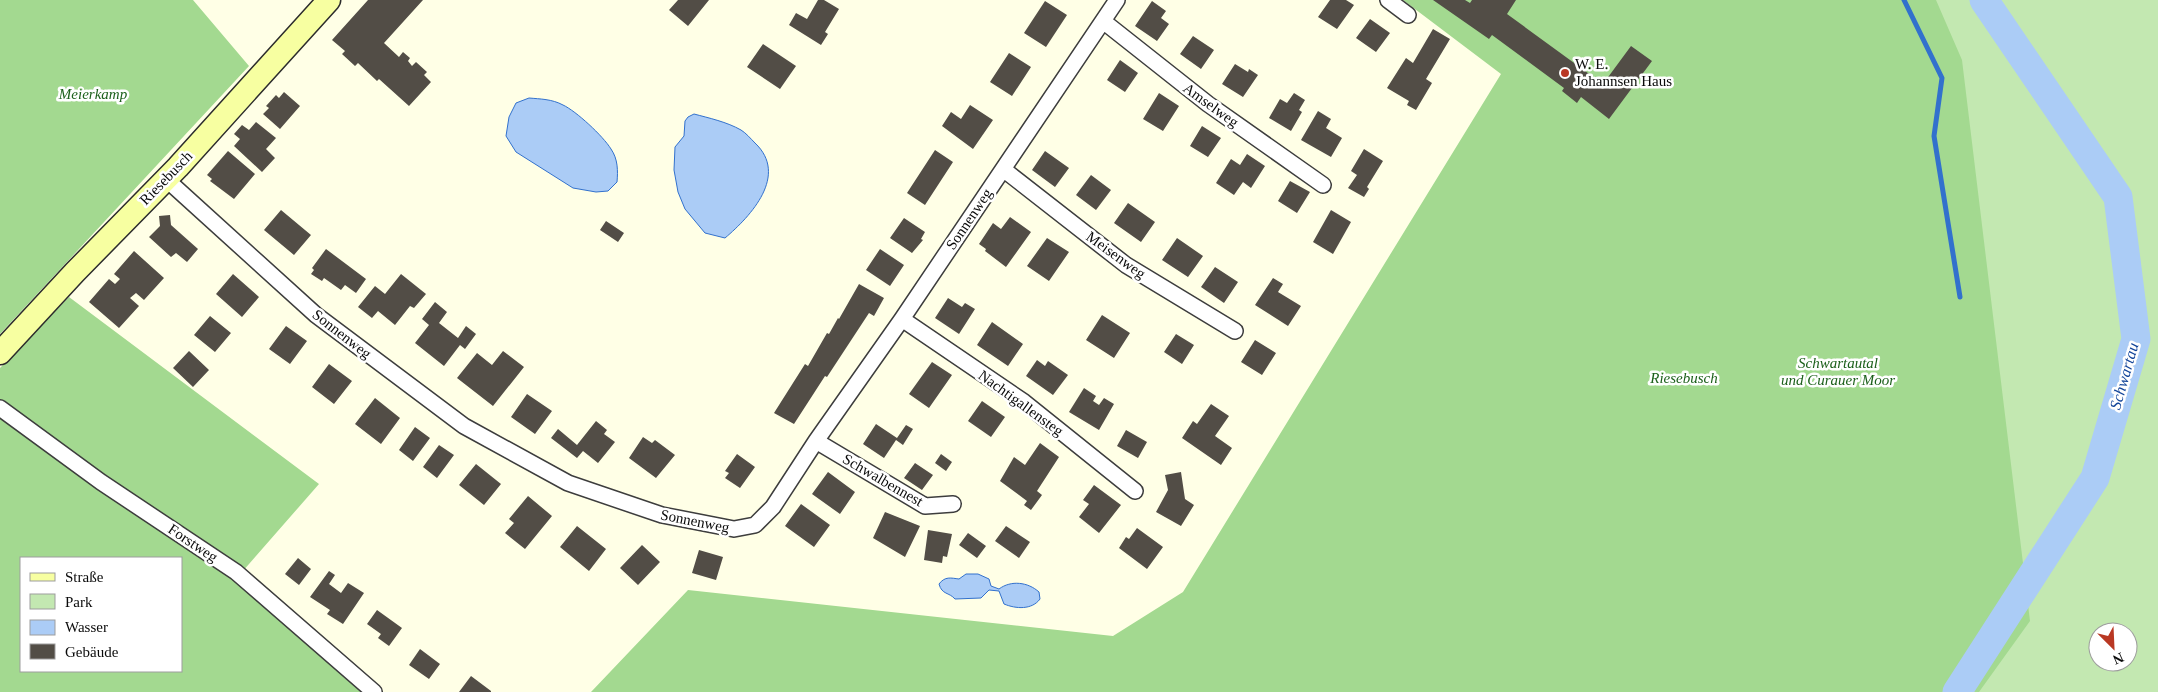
<svg xmlns="http://www.w3.org/2000/svg" width="2158" height="692" font-family="'Times New Roman',serif">
	<style>
		.green { fill: #c3e8b1; fill-rule: evenodd }
		.forest { fill: #a3d990; fill-rule: evenodd }
		.water { fill: #abccf6; stroke: #3271cd }
		.lines { fill: none; stroke-linecap: round; stroke-linejoin: round }
		.stream { stroke: #3271cd; stroke-width: 5 }
		.river { stroke: #abccf6; stroke-width: 29 }
		.building { fill: #524d46 }
		.minor-casing { stroke: #3d3d3d; stroke-width: 18 }
		.secondary-casing { stroke: #2c2c2c; stroke-width: 25 }
		.minor { stroke: #fff; stroke-width: 15 }
		.secondary { stroke: #f7ffa1; stroke-width: 22 }
		.poi-dot { fill: #b93823; stroke: #fff; stroke-width: 2 }
		.labels { text-anchor: middle; dominant-baseline: central; stroke-width: 5; stroke-linejoin: round; paint-order: stroke }
		.poi-label { font-size: 15px; fill: #0a0a0a; stroke: #fff; text-anchor: start }
		.park-label { font-size: 15px; font-style: italic; fill: #1c601b; stroke: #fff }
		.street-label { font-size: 15px; fill: #0a0a0a; stroke: #fff }
		.water-label { font-size: 16px; font-style: italic; fill: #14469a; stroke: #fff }
	</style>
	<rect width="100%" height="100%" fill="#ffffe6"/>
	<path class="green" d="M1570,0H2158V692H1136ZM2098,632H2128V662H2098Z"/>
	<path class="forest" d="M0,0H193L249,66L0,334Z
		M1403,0H1936L1962,60L2030,621L1979,692H591L688,590L1113,636L1183,592L1501,74Z
		M69,297L319,484L235,580L366,692H0V368ZM21,558H181V671H21Z"/>
	<path class="water" d="M529,98C540,99 552,99 563,105C576,111 603,136 611,149C618,159 618,171 617,182L608,191L596,192L573,188L516,152L506,136L509,117L516,103Z
		M694,114C709,118 727,122 741,130C746,133 751,139 755,143C789,175 751,216 725,238L705,233L685,209L678,192L674,170L675,147L684,136L685,121L688,117Z
		M966,574H978L989,579L991,586L999,589C1011,580 1028,582 1039,592L1040,599C1032,610 1016,609 1004,604L999,591L989,590L981,598L955,599C949,592 942,595 939,584C945,576 951,578 959,579Z"/>
	<g class="lines">
		<path class="stream" d="M1904,0L1942,78L1934,136L1960,297"/>
		<path class="river" d="M1957,692L2095,478L2136,339L2118,197L1984,0"/>
	</g>
	<path class="building" d="M368,0H423L384,43L399,57L403,52L410,58L408,61L412,66L416,62L427,72L424,75L431,82L409,106L379,79L377,81L358,63L355,66L342,54L345,51L332,40Z
		M678,0H709L688,26L669,10Z
		M818,0H824L839,9L825,32L828,34L821,45L789,25L796,13L807,19Z
		M1330,0H1346L1354,5L1337,29L1318,17Z
		M1433,0H1465L1470,3L1472,0H1516L1507,14L1603,84L1631,46L1652,61L1609,119L1581,97L1577,103L1562,91L1564,88L1492,35L1489,39Z
		M1045,1L1067,15L1046,47L1024,33Z
		M1152,1L1166,11L1161,18L1169,24L1157,41L1135,26Z
		M1370,19L1390,33L1376,52L1356,38Z
		M1433,29L1450,39L1426,79L1432,83L1416,110L1407,105L1409,101L1387,88L1406,58L1413,63Z
		M1193,36L1214,50L1201,69L1180,54Z
		M763,44L796,66L780,89L747,67Z
		M1009,53L1031,67L1012,96L990,82Z
		M1120,60L1138,73L1125,92L1107,80Z
		M1235,64L1248,72L1249,69L1258,75L1243,97L1222,84Z
		M284,92L300,106L280,129L263,114L269,108L266,106L276,95L279,98Z
		M1159,93L1179,106L1163,131L1143,119Z
		M1294,93L1305,100L1299,110L1302,112L1291,131L1269,118L1280,99L1287,103Z
		M970,105L993,120L973,149L942,126L951,112L961,119Z
		M1318,111L1331,119L1326,128L1342,138L1331,157L1301,140Z
		M256,122L276,138L266,149L275,158L262,172L234,146L240,139L234,134L242,125L249,130Z
		M1202,126L1221,138L1208,157L1190,146Z
		M1364,149L1383,161L1367,187L1369,189L1364,197L1348,188L1357,175L1351,171Z
		M935,150L953,162L925,205L907,193Z
		M228,151L255,174L234,199L210,181L212,179L207,175Z
		M1045,151L1069,168L1055,187L1032,170Z
		M1247,154L1265,166L1251,188L1243,182L1234,195L1216,183L1231,159L1240,165Z
		M1091,175L1111,190L1096,210L1076,195Z
		M1290,181L1310,192L1297,213L1278,201Z
		M1128,203L1155,222L1141,242L1114,223Z
		M281,210L311,235L294,255L264,230Z
		M1331,210L1351,222L1333,254L1313,242Z
		M170,215L171,225L198,249L187,262L176,253L171,257L149,237L160,226L159,216Z
		M1010,217L1031,232L1006,267L985,251L986,249L979,244L993,223L1001,229Z
		M904,218L925,232L921,239L923,240L912,253L890,238Z
		M606,221L624,233L618,242L600,230Z
		M1047,238L1069,252L1049,281L1027,266Z
		M1177,238L1203,256L1188,277L1162,260Z
		M326,249L366,279L356,293L345,285L341,290L324,278L322,281L311,274L314,270L312,268Z
		M880,249L904,265L890,286L866,270Z
		M134,251L164,278L144,300L136,293L130,298L139,306L119,328L89,302L109,279L115,284L120,279L114,274Z
		M1215,267L1238,282L1224,303L1201,287Z
		M233,274L259,297L242,317L216,294Z
		M401,274L426,294L414,308L410,306L395,325L378,311L372,318L358,307L375,286L385,294Z
		M1273,278L1283,284L1278,292L1301,306L1288,326L1255,305Z
		M859,284L884,298L874,316L869,313L827,377L825,376L794,424L774,413L805,364L808,366L827,333L829,334L838,318L839,319Z
		M948,298L962,307L965,303L975,309L959,334L935,318Z
		M435,302L447,312L439,323L458,338L466,326L476,334L465,349L460,345L444,366L415,343L429,325L422,319Z
		M1102,315L1130,333L1114,358L1086,340Z
		M210,316L231,333L215,352L194,335Z
		M992,322L1023,344L1008,366L977,345Z
		M286,326L307,341L290,364L269,349Z
		M1176,334L1194,345L1182,364L1164,352Z
		M1255,340L1276,353L1262,375L1241,362Z
		M189,351L209,370L193,387L173,368Z
		M503,351L524,367L493,406L457,378L477,353L492,365Z
		M1037,360L1045,366L1048,361L1068,375L1053,395L1026,376Z
		M932,362L952,375L929,408L909,394Z
		M329,364L352,381L334,404L312,387Z
		M1084,388L1096,396L1093,401L1099,405L1104,398L1114,404L1099,430L1069,412Z
		M527,394L552,411L535,434L511,417Z
		M375,398L400,418L381,444L355,424Z
		M982,401L1005,417L991,437L968,421Z
		M1211,404L1229,416L1215,436L1232,448L1221,465L1182,438L1193,421L1197,424Z
		M596,421L607,430L604,434L615,442L598,463L583,451L577,458L551,438L558,429L577,445Z
		M876,424L897,438L906,425L913,429L903,445L896,440L884,458L863,444Z
		M415,427L430,438L413,461L399,450Z
		M1126,430L1147,442L1138,458L1117,446Z
		M643,437L652,443L655,440L675,455L656,478L629,458Z
		M1040,443L1059,457L1037,491L1042,495L1031,510L1024,505L1027,501L1000,481L1014,457L1025,465Z
		M439,445L454,455L437,478L423,467Z
		M737,454L755,467L740,488L725,478L729,473L725,471Z
		M941,454L952,462L946,471L935,463Z
		M915,463L933,475L922,490L904,478Z
		M476,464L501,484L484,505L459,485Z
		M828,472L855,492L840,514L812,494Z
		M1181,472L1185,499L1194,505L1181,526L1156,512L1168,490L1165,475Z
		M1094,485L1121,505L1099,533L1079,517L1089,504L1083,500Z
		M528,496L552,516L525,549L505,533L514,523L509,519Z
		M801,504L830,525L814,547L785,526Z
		M885,512L920,526L905,557L873,538Z
		M577,526L606,549L589,571L560,547Z
		M1006,526L1030,542L1019,558L995,541Z
		M1137,528L1163,547L1147,569L1119,548L1126,537L1129,539Z
		M928,530L952,534L947,557L943,556L942,563L924,560Z
		M968,533L986,546L977,558L959,545Z
		M642,545L660,562L638,585L620,568Z
		M699,550L723,557L716,580L692,573Z
		M298,558L311,569L299,585L285,574Z
		M329,571L335,575L329,584L341,593L348,583L364,593L343,624L327,614L330,610L310,597Z
		M377,610L402,628L389,646L378,638L381,634L367,624Z
		M420,649L440,664L429,679L409,665Z
		M471,676L491,691V692H459Z"/>
	<g class="lines">
		<g class="minor-casing">
			<path id="minor" d="M1388,0L1408,15
				M1103,21L1208,104L1323,185
				M1003,169L1126,265L1235,331
				M166,179L316,315L464,426L568,483L662,515L734,529L755,525L773,507L816,441L902,319L1117,0
				M902,319L1024,402L1135,491
				M0,408L101,482L236,572L374,692
				M816,441L925,506L953,504"/>
		</g>
		<g class="secondary-casing">
			<path id="secondary" d="M0,353L75,272L178,167L329,0"/>
		</g>
		<use href="#minor" class="minor"/>
		<use href="#secondary" class="secondary"/>
	</g>
	<circle class="poi-dot" cx="1565" cy="73" r="5"/>
	<g class="labels">
		<g class="poi-label">
			<text x="1575" y="64">W. E.<tspan x="1575" dy="17">Johannsen Haus</tspan></text>
		</g>
		<g class="park-label">
			<text x="93" y="94">Meierkamp</text>
			<text x="1838" y="363">Schwartautal<tspan x="1838" dy="17">und Curauer Moor</tspan></text>
			<text x="1684" y="378">Riesebusch</text>
		</g>
		<g class="street-label">
			<text transform="translate(1211 105) rotate(36)">Amselweg</text>
			<text transform="translate(166 178) rotate(-46)">Riesebusch</text>
			<text transform="translate(969 219) rotate(-56)">Sonnenweg</text>
			<text transform="translate(1116 255) rotate(36)">Meisenweg</text>
			<text transform="translate(342 334) rotate(38)">Sonnenweg</text>
			<text transform="translate(1021 403) rotate(36)">Nachtigallensteg</text>
			<text transform="translate(883 480) rotate(30)">Schwalbennest</text>
			<text transform="translate(695 521) rotate(11)">Sonnenweg</text>
			<text transform="translate(193 543) rotate(34)">Forstweg</text>
		</g>
		<g class="water-label">
			<text transform="translate(2124 376) rotate(-74)">Schwartau</text>
		</g>
	</g>
	<rect x="20" y="557" width="162" height="115" fill="#ffffff" stroke="#9d9d9d"/>
	<rect x="30" y="573" width="25" height="8" fill="#f7ffa1" stroke="#9d9d9d"/>
	<text x="65" y="582" font-size="15" fill="#0a0a0a">Straße</text>
	<rect x="30" y="594" width="25" height="15" fill="#c3e8b1" stroke="#9d9d9d"/>
	<text x="65" y="607" font-size="15" fill="#0a0a0a">Park</text>
	<rect x="30" y="620" width="25" height="15" fill="#abccf6" stroke="#9d9d9d"/>
	<text x="65" y="632" font-size="15" fill="#0a0a0a">Wasser</text>
	<rect x="30" y="644" width="25" height="15" fill="#524d46" stroke="#9d9d9d"/>
	<text x="65" y="657" font-size="15" fill="#0a0a0a">Gebäude</text>
	<g transform="translate(2113 647) rotate(156)"><circle r="24" fill="#ffffff" stroke="#9d9d9d"/>
	<path d="M0-4L9 19L0 12L-9 19Z" fill="#b93823"/>
	<text y="-8" font-size="14" font-weight="bold" text-anchor="middle" fill="#0a0a0a">N</text>
	</g>
</svg>
